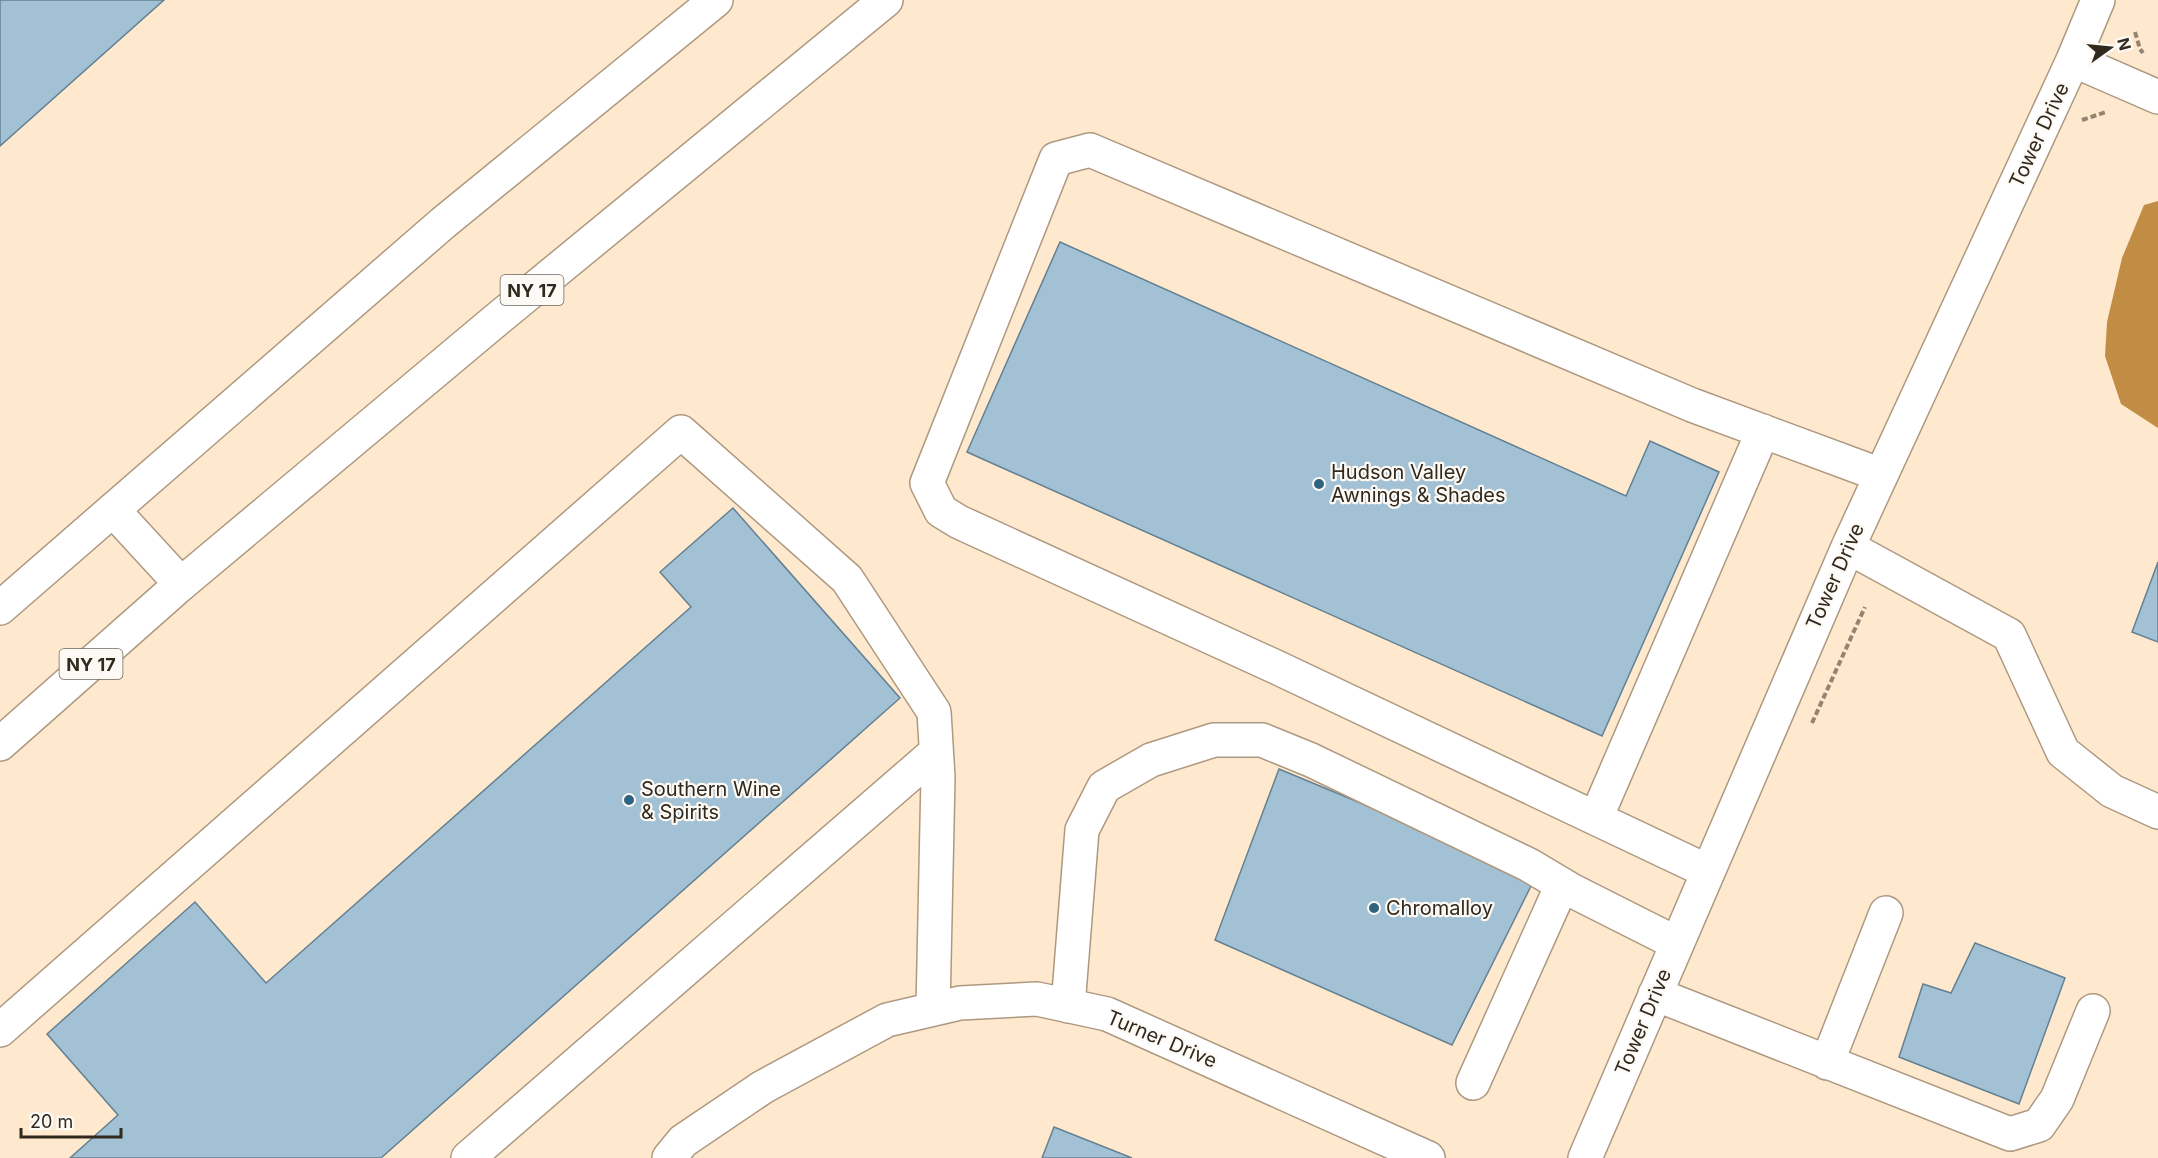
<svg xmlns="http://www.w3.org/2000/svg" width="2158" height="1158" font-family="Inter,sans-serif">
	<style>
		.water { fill: #c18d45 }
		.building { fill: #a2c1d4; stroke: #638192; stroke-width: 1.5 }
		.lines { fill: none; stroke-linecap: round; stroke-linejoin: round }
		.minor-casing { stroke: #ae9980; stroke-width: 36 }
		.highway-casing { stroke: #ae9980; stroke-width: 36 }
		.path { stroke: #938572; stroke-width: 4; stroke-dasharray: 6 3; stroke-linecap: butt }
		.minor { stroke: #fff; stroke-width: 33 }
		.highway { stroke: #fff; stroke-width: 33 }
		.poi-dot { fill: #2f6480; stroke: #fdf9f4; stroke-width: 2 }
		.labels { text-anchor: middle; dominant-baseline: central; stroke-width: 4.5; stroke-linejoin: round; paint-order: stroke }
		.shield { fill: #fdf9f4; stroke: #6e675e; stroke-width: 1.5 }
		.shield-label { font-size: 18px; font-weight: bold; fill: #31291e }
		.street-label { font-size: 20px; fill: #31291e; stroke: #fdf9f4 }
		.poi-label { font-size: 20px; fill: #31291e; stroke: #fdf9f4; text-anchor: start }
	</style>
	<rect width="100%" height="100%" fill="#ffe9ce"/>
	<path class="water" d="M2158,201V428L2121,404L2105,356L2107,322L2122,258L2144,205Z"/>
	<path class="building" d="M0,0H164L0,146Z
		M1060,242L1626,496L1650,441L1719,472L1602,736L967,452Z
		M733,508L900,698L381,1158H70L118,1115L47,1034L195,902L266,983L691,607L660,572Z
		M2158,562V642L2132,632Z
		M1279,769L1536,876L1452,1045L1215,940Z
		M1975,943L2065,978L2019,1104L1899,1057L1923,984L1951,993Z
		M1054,1127L1132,1158H1042Z"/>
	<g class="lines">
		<g class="minor-casing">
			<path id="minor" d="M2073,60L2158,97
				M113,510L181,584
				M1848,547L2009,635L2063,752L2112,791L2158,812
				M1596,818L1763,431
				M1707,871L1276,667L959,522L941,511L927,483L1056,159L1090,150L1692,405L1881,475
				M1655,994L2010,1134L2039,1125L2057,1099L2093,1011
				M1068,1006L1082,830L1104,787L1151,760L1214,740H1262L1311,760L1529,865L1571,890L1676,943
				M0,1030L681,432L847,579L934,712L938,777L933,1009
				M1827,1063L1886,913
				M1473,1083L1562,885
				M468,1158L936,752
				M669,1158L683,1141L763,1087L887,1020L960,1003L1037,999L1107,1014L1428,1158
				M1585,1158L1848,547L2073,60L2098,0"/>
		</g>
		<g class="highway-casing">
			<path id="highway" d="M0,608L443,223L716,0
				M0,744L181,584L495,321L886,0"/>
		</g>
		<path class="path" d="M2135,32L2140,49L2143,53
			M2082,120L2106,112
			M1812,723L1865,607"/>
		<use href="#minor" class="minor"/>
		<use href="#highway" class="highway"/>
	</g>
	<g class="poi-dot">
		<circle cx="1319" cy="484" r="6"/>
		<circle cx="629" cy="800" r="6"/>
		<circle cx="1374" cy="908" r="6"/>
	</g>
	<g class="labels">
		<g class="shield">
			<rect x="500.5" y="275" width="63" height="30" rx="4.5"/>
			<rect x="59.5" y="649" width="63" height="30" rx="4.5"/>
		</g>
		<g class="shield-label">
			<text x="532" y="290">NY 17</text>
			<text x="91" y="664">NY 17</text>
		</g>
		<g class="street-label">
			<text transform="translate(2039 135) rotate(-65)">Tower Drive</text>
			<text transform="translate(1835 576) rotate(-66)">Tower Drive</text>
			<text transform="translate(1643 1022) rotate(-67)">Tower Drive</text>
			<text transform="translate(1162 1039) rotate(23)">Turner Drive</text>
		</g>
		<g class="poi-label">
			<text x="1331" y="472">Hudson Valley<tspan x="1331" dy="23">Awnings &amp; Shades</tspan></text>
			<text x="641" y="789">Southern Wine<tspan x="641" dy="23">&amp; Spirits</tspan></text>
			<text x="1386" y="908">Chromalloy</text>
		</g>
	</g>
	<g transform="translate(2110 48) rotate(75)" stroke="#fdf9f4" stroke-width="4.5" paint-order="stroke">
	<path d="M0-4.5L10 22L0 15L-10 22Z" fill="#31291e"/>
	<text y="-9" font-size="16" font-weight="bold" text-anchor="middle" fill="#31291e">N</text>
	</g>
	<path d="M21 1128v9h100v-9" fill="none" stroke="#31291e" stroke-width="3"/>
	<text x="30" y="1128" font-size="18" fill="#31291e" stroke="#fdf9f4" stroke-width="4.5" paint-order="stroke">20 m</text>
</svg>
